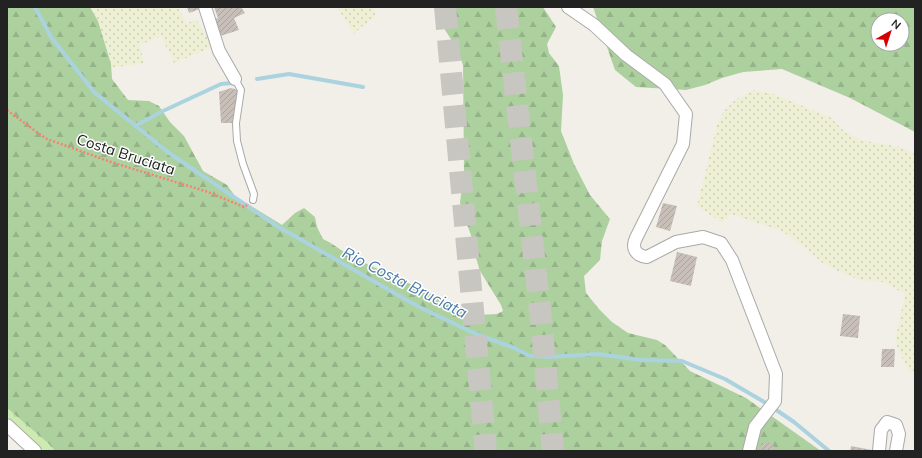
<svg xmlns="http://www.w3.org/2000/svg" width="922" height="458" font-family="Mulish,sans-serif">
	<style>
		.farmland { fill: url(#farmland-dots) }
		.grass { fill: url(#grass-tufts) }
		.forest { fill: url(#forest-firs); fill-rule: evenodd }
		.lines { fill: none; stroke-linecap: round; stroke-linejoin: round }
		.stream { stroke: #aad3df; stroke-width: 4 }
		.building { fill: url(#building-hatch) }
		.motorway-tunnel { stroke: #c8c6c1; stroke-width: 22; stroke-dasharray: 22 11; stroke-linecap: butt }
		.service-casing { stroke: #a9a9a9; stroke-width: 8 }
		.minor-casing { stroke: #a9a9a9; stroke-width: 14 }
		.path { stroke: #fa8072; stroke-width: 2.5; stroke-dasharray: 2 2; stroke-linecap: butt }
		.service { stroke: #fff; stroke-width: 6 }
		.minor { stroke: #fff; stroke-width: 12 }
		.labels { text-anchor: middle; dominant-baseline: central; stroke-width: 3; stroke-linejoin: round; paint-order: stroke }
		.street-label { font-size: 15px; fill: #222; stroke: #fff }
		.water-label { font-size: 16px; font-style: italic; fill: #4a7aab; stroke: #fff }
	</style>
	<defs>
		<pattern id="farmland-dots" width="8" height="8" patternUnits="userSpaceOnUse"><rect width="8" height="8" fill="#eef0d5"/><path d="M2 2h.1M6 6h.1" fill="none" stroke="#ccceb7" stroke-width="1.8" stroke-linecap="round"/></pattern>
		<pattern id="grass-tufts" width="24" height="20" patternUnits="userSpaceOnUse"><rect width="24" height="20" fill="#cdebb0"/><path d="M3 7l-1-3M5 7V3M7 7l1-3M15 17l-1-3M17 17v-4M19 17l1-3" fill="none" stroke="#b0c997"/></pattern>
		<pattern id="forest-firs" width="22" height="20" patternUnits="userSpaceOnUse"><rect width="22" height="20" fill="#add19e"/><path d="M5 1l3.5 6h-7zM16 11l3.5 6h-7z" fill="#95b388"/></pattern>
		<pattern id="building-hatch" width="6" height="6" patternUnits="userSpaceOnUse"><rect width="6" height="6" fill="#c7bfb8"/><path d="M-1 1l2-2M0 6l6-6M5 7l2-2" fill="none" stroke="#aba49e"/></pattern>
	</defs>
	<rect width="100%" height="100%" fill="#f2efe9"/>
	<path class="farmland" d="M90,7H178L186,24L196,19L213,47L174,63L161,36L140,45L144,63L111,68L98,21Z
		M337,7H373L376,12L374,18L360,28L354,34Z
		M755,90L773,94L830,117L844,131L860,140L900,147L915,154V375L907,369L895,341L905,294L883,282L860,280L836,270L821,262L805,248L782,231L731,214L722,223L697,206L718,121L725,110L734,101L747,93Z"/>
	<path class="grass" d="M7,408L49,444L55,451H44L7,416Z"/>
	<path class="forest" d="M7,7H90L98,21L111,64L112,79L128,100L149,101L159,106L170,122L184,136L203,171L227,185L235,196L282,225L295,213L304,208L315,217L317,227L323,239L329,242L352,257L477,315L497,314L503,311L501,305L480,271L476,258L472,238L461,208L460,202L464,173L463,65L456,47L445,30L443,23L444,7H543L556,27L547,44L549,53L559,66L563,95L561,131L574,164L590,195L610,219L602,241L600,260L584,276L586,293L599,309L612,322L628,333L657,340L665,345L690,371L746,398L821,451H55L49,444L7,408Z
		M593,7H915V132L850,98L782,69L743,72L722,78L705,85L686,90L636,87L615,70ZM878,20H902V44H878Z"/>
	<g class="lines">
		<path class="stream" d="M35,7L51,37L94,92L169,153L277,226L419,307L476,334L512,347L530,356L548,357L598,354L641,360L682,361L725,379L766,403L794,422L829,451
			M257,79L289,74L363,87
			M135,126L163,111L221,84L232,83"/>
	</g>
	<path class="building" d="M187,7H199L200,9L189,13Z
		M214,7H241L245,13L234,18L239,30L217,37L210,20L218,18Z
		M231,88L238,90L234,123H221L219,92Z
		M663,203L677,206L670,231L656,227Z
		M677,252L697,257L691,286L670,281Z
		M843,314L860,316L858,338L840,336Z
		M882,349H895L894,367H881Z
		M761,443H774L773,451H760Z
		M851,446L872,450V451H850Z"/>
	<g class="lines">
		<path class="motorway-tunnel" d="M445,7L486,451
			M506,7L541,319L553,451"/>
		<g class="service-casing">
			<path id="service" d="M235,79L241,90L236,123L237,141L243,164L254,194L253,200"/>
		</g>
		<g class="minor-casing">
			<path id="minor" d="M205,7L219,51L235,79
				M568,7L594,25L626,55L665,84L686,114L683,144L636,238C631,248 636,256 647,257L676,242L703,237L721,243L732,260L776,374L775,401L755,427L749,451
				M7,425L35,451
				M879,451L881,430L887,422L896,425L899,434L896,451"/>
		</g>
		<path class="path" d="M7,110L38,133L47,139L111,162L208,192L244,207L247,205"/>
		<use href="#service" class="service"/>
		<use href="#minor" class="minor"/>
	</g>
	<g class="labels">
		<g class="street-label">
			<text transform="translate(126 154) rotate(18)">Costa Bruciata</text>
		</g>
		<g class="water-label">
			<text transform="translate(405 282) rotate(27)">Rio Costa Bruciata</text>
		</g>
	</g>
	<rect width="922" height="458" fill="none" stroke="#222222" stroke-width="16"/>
	<g transform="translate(890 32) rotate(39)"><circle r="19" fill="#ffffff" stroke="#a7a7a7"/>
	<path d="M0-3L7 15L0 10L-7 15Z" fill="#d40000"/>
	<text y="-6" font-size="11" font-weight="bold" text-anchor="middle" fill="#222222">N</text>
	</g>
</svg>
